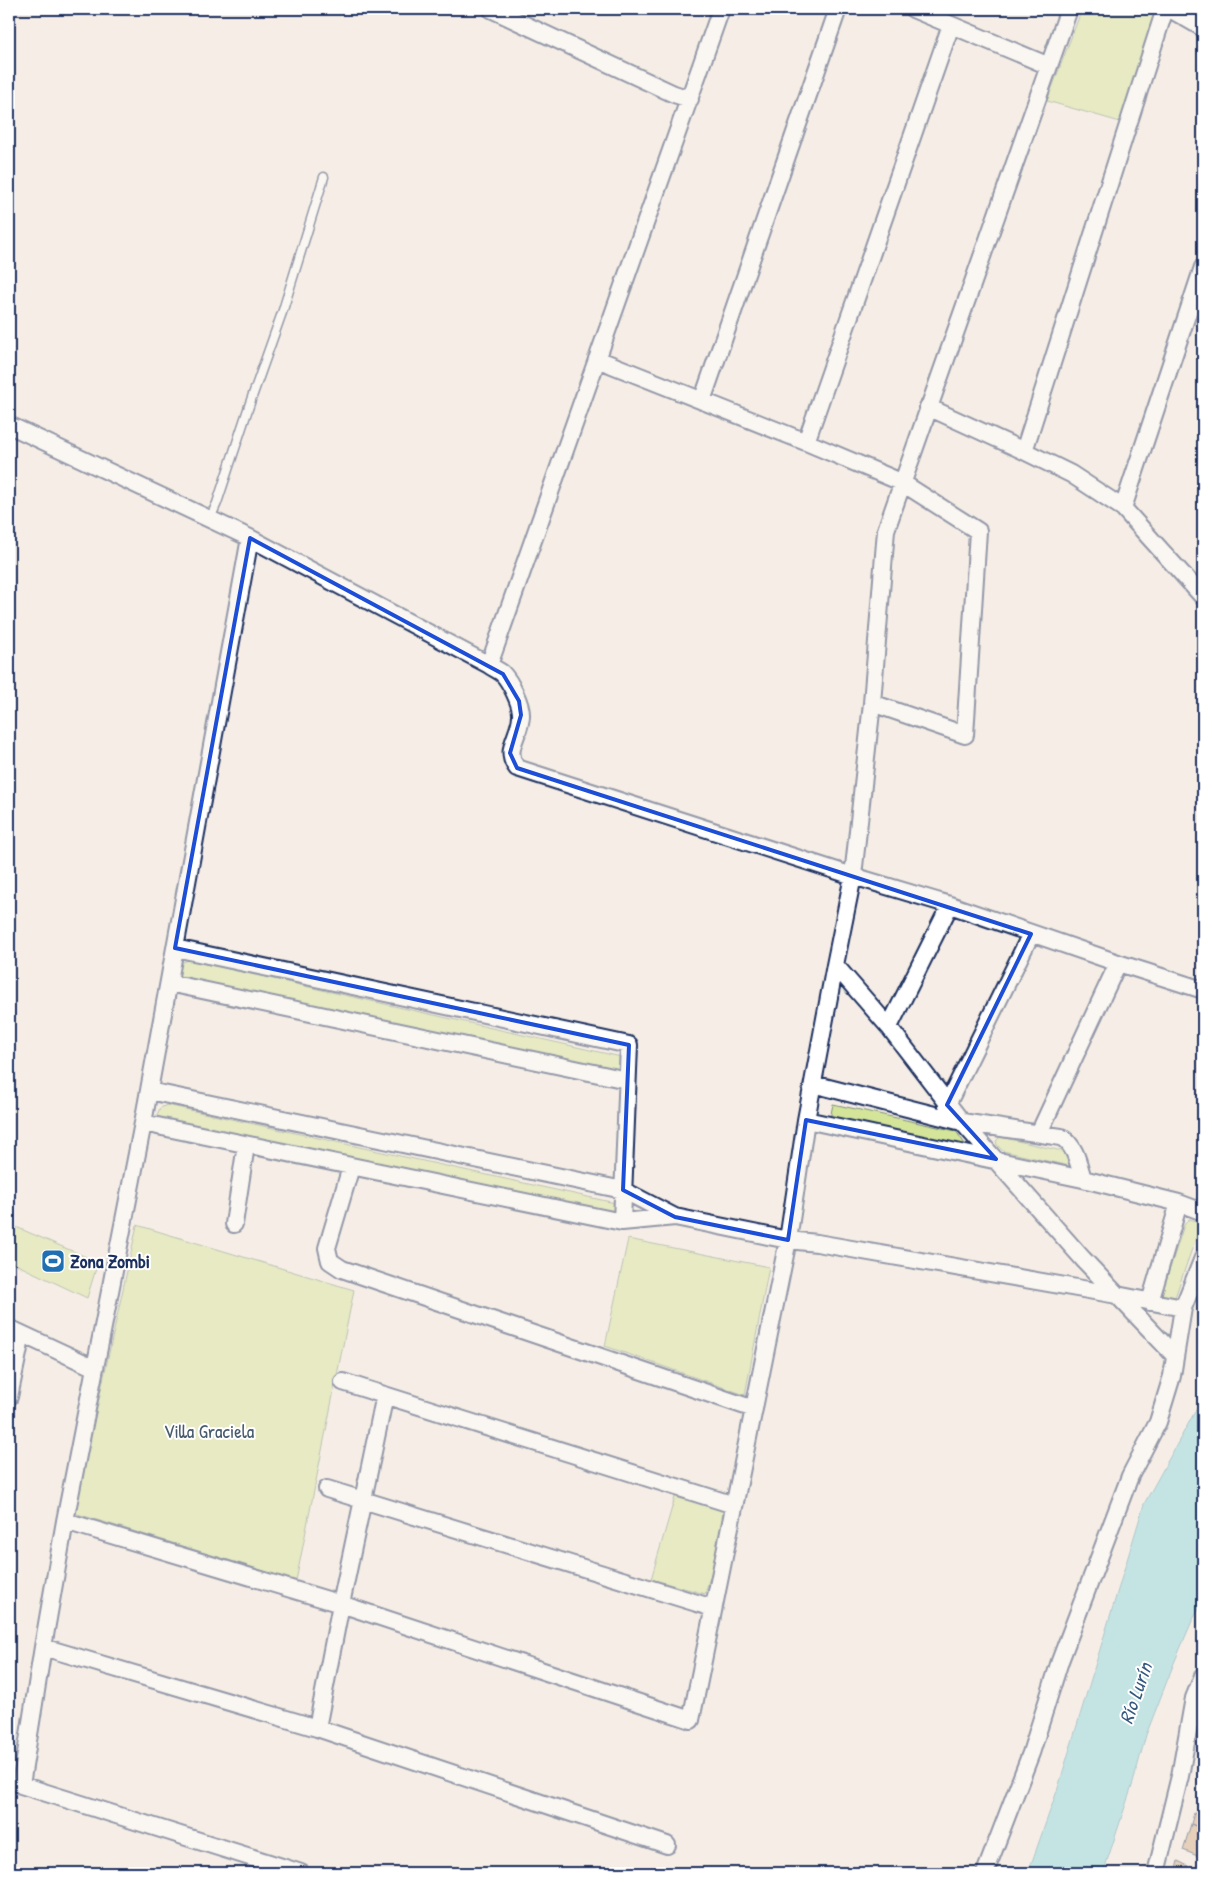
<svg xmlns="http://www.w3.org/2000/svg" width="1212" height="1882" font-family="'Patrick Hand',sans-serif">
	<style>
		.green { fill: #d4e599; stroke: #788a7c }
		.water { fill: #87d7e1; stroke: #5c94ad }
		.building { fill: #d3ab84; stroke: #1b2f5e }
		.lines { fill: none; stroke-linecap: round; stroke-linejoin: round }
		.service-casing { stroke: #1b2f5e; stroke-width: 11 }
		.minor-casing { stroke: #1b2f5e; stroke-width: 20 }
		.service { stroke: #fff; stroke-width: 8 }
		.minor { stroke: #fff; stroke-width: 16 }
		.marked { fill: none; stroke: #1d4ed8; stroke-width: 4; stroke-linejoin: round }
		.labels { text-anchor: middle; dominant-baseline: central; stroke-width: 4; stroke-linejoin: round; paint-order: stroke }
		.poi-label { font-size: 19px; font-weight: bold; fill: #1b2f5e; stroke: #fff; text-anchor: start }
		.park-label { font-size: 19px; fill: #495c6d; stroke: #fff }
		.water-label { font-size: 20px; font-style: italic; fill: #36597f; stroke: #fff }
	</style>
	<rect width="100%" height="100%" fill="#f6eee6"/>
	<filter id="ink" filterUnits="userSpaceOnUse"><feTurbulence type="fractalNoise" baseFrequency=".02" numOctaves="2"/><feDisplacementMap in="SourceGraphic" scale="10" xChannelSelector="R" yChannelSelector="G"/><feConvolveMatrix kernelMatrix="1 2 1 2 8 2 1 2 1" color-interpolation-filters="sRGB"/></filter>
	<g filter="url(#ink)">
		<path class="green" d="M1082,9H1156L1120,122L1047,101Z
			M188,960L626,1058V1073L182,978L177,972L181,963Z
			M833,1104L956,1131L969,1150L830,1119Z
			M167,1105L620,1204V1218L162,1123L156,1117L160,1108Z
			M1000,1137L1071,1153L1069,1166L1003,1151L997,1145L996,1141Z
			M1189,1219L1196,1221L1199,1229L1173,1303L1160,1299L1184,1225Z
			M9,1224L98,1262L87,1298L9,1261Z
			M137,1225L354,1290L296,1581L74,1513Z
			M628,1239L769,1267L745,1395L605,1346Z
			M675,1497L729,1512L705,1594L651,1579Z"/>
		<path class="water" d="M1203,1397V1602L1192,1621L1174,1663L1146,1735L1133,1783L1103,1873H1028L1058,1788L1144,1504Z"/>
		<path class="building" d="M1194,1813L1203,1816V1829L1191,1824Z
			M1191,1824L1203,1829V1849L1200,1857L1183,1850Z
			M1178,1861L1188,1866L1185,1871L1194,1873H1175Z"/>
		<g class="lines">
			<g class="service-casing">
				<path id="service" d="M210,519L217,503L251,400L283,310L324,177"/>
			</g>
			<g class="minor-casing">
				<path id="minor" d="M491,9L674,94L690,99
					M913,9L1049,66
					M1170,9L1203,28
					M597,359L806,442L901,482L978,531L965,735L872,703
					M702,401L838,9
					M928,407L1024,451L1071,474L1123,508L1203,597
					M9,425L250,538L489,665C493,668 498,670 502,673C510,681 522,705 521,716C520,736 503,750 517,768L853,876L950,905L1118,963L1203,990
					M806,442L951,25
					M1024,451L1165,9
					M1123,508L1203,267
					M250,538L143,1123L65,1521L43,1647L21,1785L301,1873
					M489,665L721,9
					M175,948L629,1045L622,1222
					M835,965L889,1027L962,1122L1083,1259L1175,1356
					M169,983L627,1080
					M889,1027L950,905
					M813,1084L962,1122L1061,1137C1076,1146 1078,1163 1083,1179
					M149,1091L623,1190L675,1217L788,1240L817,1243L1117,1295L1183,1308
					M947,1105L1031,934
					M806,1120L1083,1179L1179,1203L1203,1212
					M143,1123L622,1222L675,1217
					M1039,1133L1118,963
					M351,1167L327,1248L330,1261L342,1269L754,1409
					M234,1224L246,1145
					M1150,1302L1179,1203
					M9,1328L95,1368
					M343,1382L734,1505
					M9,1397L22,1334
					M327,1489L713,1608
					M65,1521L341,1604L691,1720L788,1240L806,1120L835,965L853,876L872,703L886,530L1069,9
					M43,1647L317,1728L667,1845
					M317,1728L341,1604L385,1395
					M985,1873L1031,1753L1060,1661L1130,1476L1158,1422L1172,1376L1183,1308L1203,1258
					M1156,1873L1180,1776L1194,1698L1203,1676"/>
			</g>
			<use href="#service" class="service"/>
			<use href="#minor" class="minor"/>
		</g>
	</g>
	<path d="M0 0H1212V1882H0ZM250,538L503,674L519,701L521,715L510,753L517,768L1031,934L947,1105L996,1159L806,1120L788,1240L675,1217L623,1190L629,1045L175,948Z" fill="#f6eee6" fill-opacity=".55" fill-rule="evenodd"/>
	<path class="marked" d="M250,538L503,674L519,701L521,715L510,753L517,768L1031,934L947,1105L996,1159L806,1120L788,1240L675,1217L623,1190L629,1045L175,948Z"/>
	<defs>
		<g id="stadium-square" transform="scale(1.25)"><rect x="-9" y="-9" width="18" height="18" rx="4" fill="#1f6fb2" stroke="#fff"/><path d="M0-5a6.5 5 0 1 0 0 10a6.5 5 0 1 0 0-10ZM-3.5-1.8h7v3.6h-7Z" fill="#fff"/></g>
	</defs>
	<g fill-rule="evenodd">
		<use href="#stadium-square" x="53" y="1261"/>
	</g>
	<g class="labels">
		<g class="poi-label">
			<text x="70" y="1261">Zona Zombi</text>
		</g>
		<g class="park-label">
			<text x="209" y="1431">Villa Graciela</text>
		</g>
		<g class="water-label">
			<text transform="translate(1135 1693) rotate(-71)">Río Lurín</text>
		</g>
	</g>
	<rect width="1212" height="1882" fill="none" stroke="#fff" stroke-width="30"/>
	<rect x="15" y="15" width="1182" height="1852" fill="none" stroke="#1b2f5e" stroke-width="2" filter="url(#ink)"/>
</svg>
